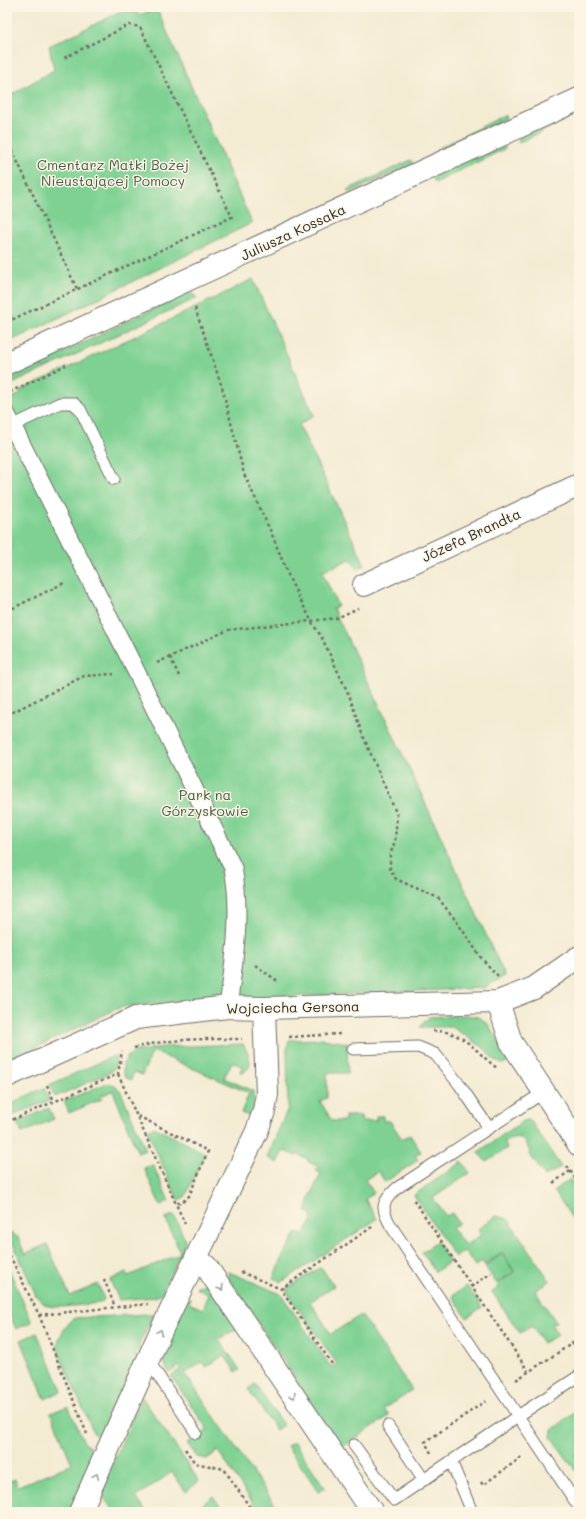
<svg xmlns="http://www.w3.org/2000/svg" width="586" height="1519" font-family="Mali,sans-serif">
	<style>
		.green { fill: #7ed193; stroke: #547e5f }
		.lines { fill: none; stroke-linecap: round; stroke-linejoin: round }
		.service-casing { stroke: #716e66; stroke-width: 13 }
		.pedestrian-casing { stroke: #716e66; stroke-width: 19 }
		.minor-casing { stroke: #716e66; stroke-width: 24 }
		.path { stroke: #716e66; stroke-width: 2.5; stroke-dasharray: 3 3; stroke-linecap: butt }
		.service { stroke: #fff; stroke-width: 11 }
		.pedestrian { stroke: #fff; stroke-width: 17 }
		.minor { stroke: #fff; stroke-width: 22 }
		.oneway { stroke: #a0a0a0 }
		.labels { text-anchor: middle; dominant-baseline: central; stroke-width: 3; stroke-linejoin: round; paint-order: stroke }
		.park-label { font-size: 14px; fill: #445d4a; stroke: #fcf5e5 }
		.street-label { font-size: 14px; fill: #2b2b2b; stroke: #fcf5e5 }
	</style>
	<rect width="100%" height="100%" fill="#fcf5e5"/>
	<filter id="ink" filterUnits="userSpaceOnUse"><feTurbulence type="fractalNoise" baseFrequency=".025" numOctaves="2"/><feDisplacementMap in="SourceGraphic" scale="8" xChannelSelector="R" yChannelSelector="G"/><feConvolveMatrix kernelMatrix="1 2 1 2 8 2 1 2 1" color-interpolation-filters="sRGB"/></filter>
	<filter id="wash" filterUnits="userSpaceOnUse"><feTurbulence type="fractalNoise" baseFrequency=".012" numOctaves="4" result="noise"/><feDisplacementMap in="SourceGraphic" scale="16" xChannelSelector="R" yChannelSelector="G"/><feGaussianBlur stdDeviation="0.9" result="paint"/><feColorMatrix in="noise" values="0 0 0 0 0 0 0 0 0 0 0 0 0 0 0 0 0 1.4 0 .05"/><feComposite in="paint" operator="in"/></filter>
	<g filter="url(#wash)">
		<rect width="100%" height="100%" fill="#f4ebd3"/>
		<path class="green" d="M131,7H134L138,15L157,9L252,223L7,343V97L54,70L49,46Z
			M579,107V114L518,143L520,135Z
			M505,115L506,119L439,153L437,149Z
			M499,144L506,148L435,183L432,177Z
			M411,160L413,164L349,193L347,190Z
			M253,279L314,415L299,425L365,565L357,569L350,559L322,572L338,606L333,608L410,770L505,976L483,988L172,1002L121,1007L7,1061V400L19,395L21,390L195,308Z
			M190,291L197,298L12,384L9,379Z
			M466,1015L478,1017L487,1023L512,1061L502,1064L492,1058L485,1049L452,1027H420L429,1017Z
			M322,1039L347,1043L348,1073H327V1098L320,1101L332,1121H345V1116H361V1121H376V1116H383V1121H390L402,1139L410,1135L421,1152L415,1155L418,1160L385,1182L378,1171L365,1180L374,1193L365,1199L377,1219L282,1282L273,1278L287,1249L297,1232L303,1235L311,1222L312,1214L306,1212L310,1197L321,1173L316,1171L318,1166L308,1162V1159L297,1154L296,1156L283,1151L277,1163L267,1157L288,1108L287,1049L289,1040Z
			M243,1044C248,1053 255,1066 244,1072H240L242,1066L232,1062L224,1078L253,1091L254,1109L252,1114L249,1116L241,1113L249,1093L153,1051L142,1075L134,1072L131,1080L125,1077L123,1072V1064L127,1057L137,1051L162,1047Z
			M116,1055L115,1067L111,1072L55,1097L49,1085Z
			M105,1084H112L120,1090L146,1150L138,1153L113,1091L100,1096L102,1099L69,1113L64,1101Z
			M44,1088L50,1100L9,1117L7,1112V1105Z
			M49,1108L54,1119L22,1133L17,1122Z
			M528,1120L532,1123L561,1167L545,1176L529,1154L530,1151L525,1142L519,1137L512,1138L504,1142L507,1148L486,1162L478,1152L523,1121Z
			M154,1127L205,1153L187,1193L185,1197L178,1200L147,1130Z
			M462,1162L470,1173L433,1198L446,1216L452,1213L459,1223L452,1228L465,1245L481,1235L478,1229L496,1216L508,1219L550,1281L535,1291L556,1322L551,1324L558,1335L543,1343L532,1326L520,1333L492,1292L499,1288L497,1284L515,1272L502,1253L484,1265L482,1261L475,1266L465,1251L455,1257L414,1195Z
			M153,1165L169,1201L160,1205L144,1168Z
			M570,1179L579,1193V1218L574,1221L554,1191Z
			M174,1215L185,1240V1243L163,1291L160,1295L155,1297L119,1300L110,1280L126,1272L128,1276L177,1255L180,1252L165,1218Z
			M7,1231L18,1237L25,1254L47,1244L70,1296L98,1284L104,1299L103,1301L99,1303C85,1304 62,1309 48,1306C43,1304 40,1300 36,1296L14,1245L7,1239Z
			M437,1242L450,1262L435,1272L422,1252Z
			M502,1254L514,1272L496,1283L485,1266Z
			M7,1265L32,1322L16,1329L7,1308Z
			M321,1267L334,1286L310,1302L331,1334L361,1315L412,1390L384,1409L389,1416L341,1448L228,1277L229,1272L281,1294L331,1367L337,1364L290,1297L286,1289Z
			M204,1284H208L238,1328L219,1339L240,1370L236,1372L224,1355L206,1367L202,1362L185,1374L280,1512H259L218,1451L207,1459L197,1457L187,1443L208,1430L171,1376L181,1369L179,1366L169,1373L164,1363L163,1355L187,1298H191L189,1303L203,1309L209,1294L196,1288Z
			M467,1286L482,1307L467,1318L452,1296Z
			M150,1314H152V1317L140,1343L134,1361L131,1376L104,1440L94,1434L59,1354C59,1351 57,1347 58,1344C59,1336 68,1321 76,1318Z
			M37,1333L62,1391L45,1399L21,1340Z
			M255,1384L283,1425L276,1430L248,1389Z
			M142,1397L199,1481L186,1492L172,1472L136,1497L146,1512H114L100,1492Z
			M578,1404L579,1406V1452L575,1455L579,1460V1475L551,1437L552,1430L576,1412Z
			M68,1406L85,1444L99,1452L74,1512H7V1473L10,1481L15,1479L18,1486L72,1464L51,1413Z
			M294,1442L325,1488L319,1492L287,1446Z
			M213,1496L224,1512H201L198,1508Z"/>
	</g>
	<g filter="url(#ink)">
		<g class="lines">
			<g class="service-casing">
				<path id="service" d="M12,426L60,403H73L80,409L114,479
					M353,1049L418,1047L435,1054L459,1084L489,1128
					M544,1092L397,1188C382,1202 380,1207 391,1226L518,1416L579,1376
					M148,1360L196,1433
					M388,1426L424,1480
					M354,1445L394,1500L518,1416L579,1507
					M451,1461L472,1512"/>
			</g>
			<g class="pedestrian-casing">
				<path id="pedestrian" d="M7,415L137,673L233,868C242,914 234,962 228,1007"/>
			</g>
			<g class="minor-casing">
				<path id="minor" d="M7,363L579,99
					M364,585L579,485
					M498,1002L511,1042L579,1145
					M7,1076L136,1018L228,1007L264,1008L498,1002L534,988L579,957
					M196,1258L206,1266L372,1512
					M80,1512L159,1335L257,1131L264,1111L267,1094L264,1008"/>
			</g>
			<path class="path" d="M7,139L77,289
				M195,308L222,387L244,474L271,532L291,582L314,626L321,636L349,695L361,731L397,815L395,841L390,855V869L396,879L438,898L457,922L482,959L498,976
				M7,322L232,217L140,27L129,25L62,59
				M10,392L66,365
				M7,611L66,582
				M170,657L179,676
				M157,663L228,630L337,618L358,608
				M7,715L84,676L114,674
				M255,965L279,982
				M433,1031C464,1030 475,1052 497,1068
				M289,1037L340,1034
				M134,1048C169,1038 206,1039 242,1039
				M118,1074L185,1224
				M47,1085L54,1101
				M138,1116L208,1151L189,1196L185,1200L176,1204
				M7,1122L118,1074L122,1051
				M567,1166L579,1184
				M553,1183L570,1171
				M414,1200L528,1371
				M7,1250L39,1315L87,1434
				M241,1272L281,1289
				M104,1279L115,1307
				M471,1287L491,1273
				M39,1315L148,1304
				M332,1364L281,1289L372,1227
				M516,1380L579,1339
				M185,1449L195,1463L224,1469L253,1512
				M431,1453L425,1442L486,1401
				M481,1482L483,1485L522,1457
				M443,1512L450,1508"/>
			<use href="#service" class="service"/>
			<use href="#pedestrian" class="pedestrian"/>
			<use href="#minor" class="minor"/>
		</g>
		<defs><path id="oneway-chevron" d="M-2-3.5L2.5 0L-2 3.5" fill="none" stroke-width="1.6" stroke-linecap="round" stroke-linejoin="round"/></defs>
		<g class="oneway">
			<use href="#oneway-chevron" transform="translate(221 1288) rotate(56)"/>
			<use href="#oneway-chevron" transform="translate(160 1332) rotate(-64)"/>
			<use href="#oneway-chevron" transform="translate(293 1396) rotate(56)"/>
			<use href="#oneway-chevron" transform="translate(96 1476) rotate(-66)"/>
		</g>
	</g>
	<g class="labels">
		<g class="park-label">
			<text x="113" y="164">Cmentarz Matki Bożej<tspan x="113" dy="16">Nieustającej Pomocy</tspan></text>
			<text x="205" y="794">Park na<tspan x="205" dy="16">Górzyskowie</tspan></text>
		</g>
		<g class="street-label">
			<text transform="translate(293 232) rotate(-25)">Juliusza Kossaka</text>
			<text transform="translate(471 535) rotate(-25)">Józefa Brandta</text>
			<text transform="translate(293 1007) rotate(-1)">Wojciecha Gersona</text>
		</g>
	</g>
	<rect width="586" height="1519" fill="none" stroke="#fcf5e5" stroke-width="24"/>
</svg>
